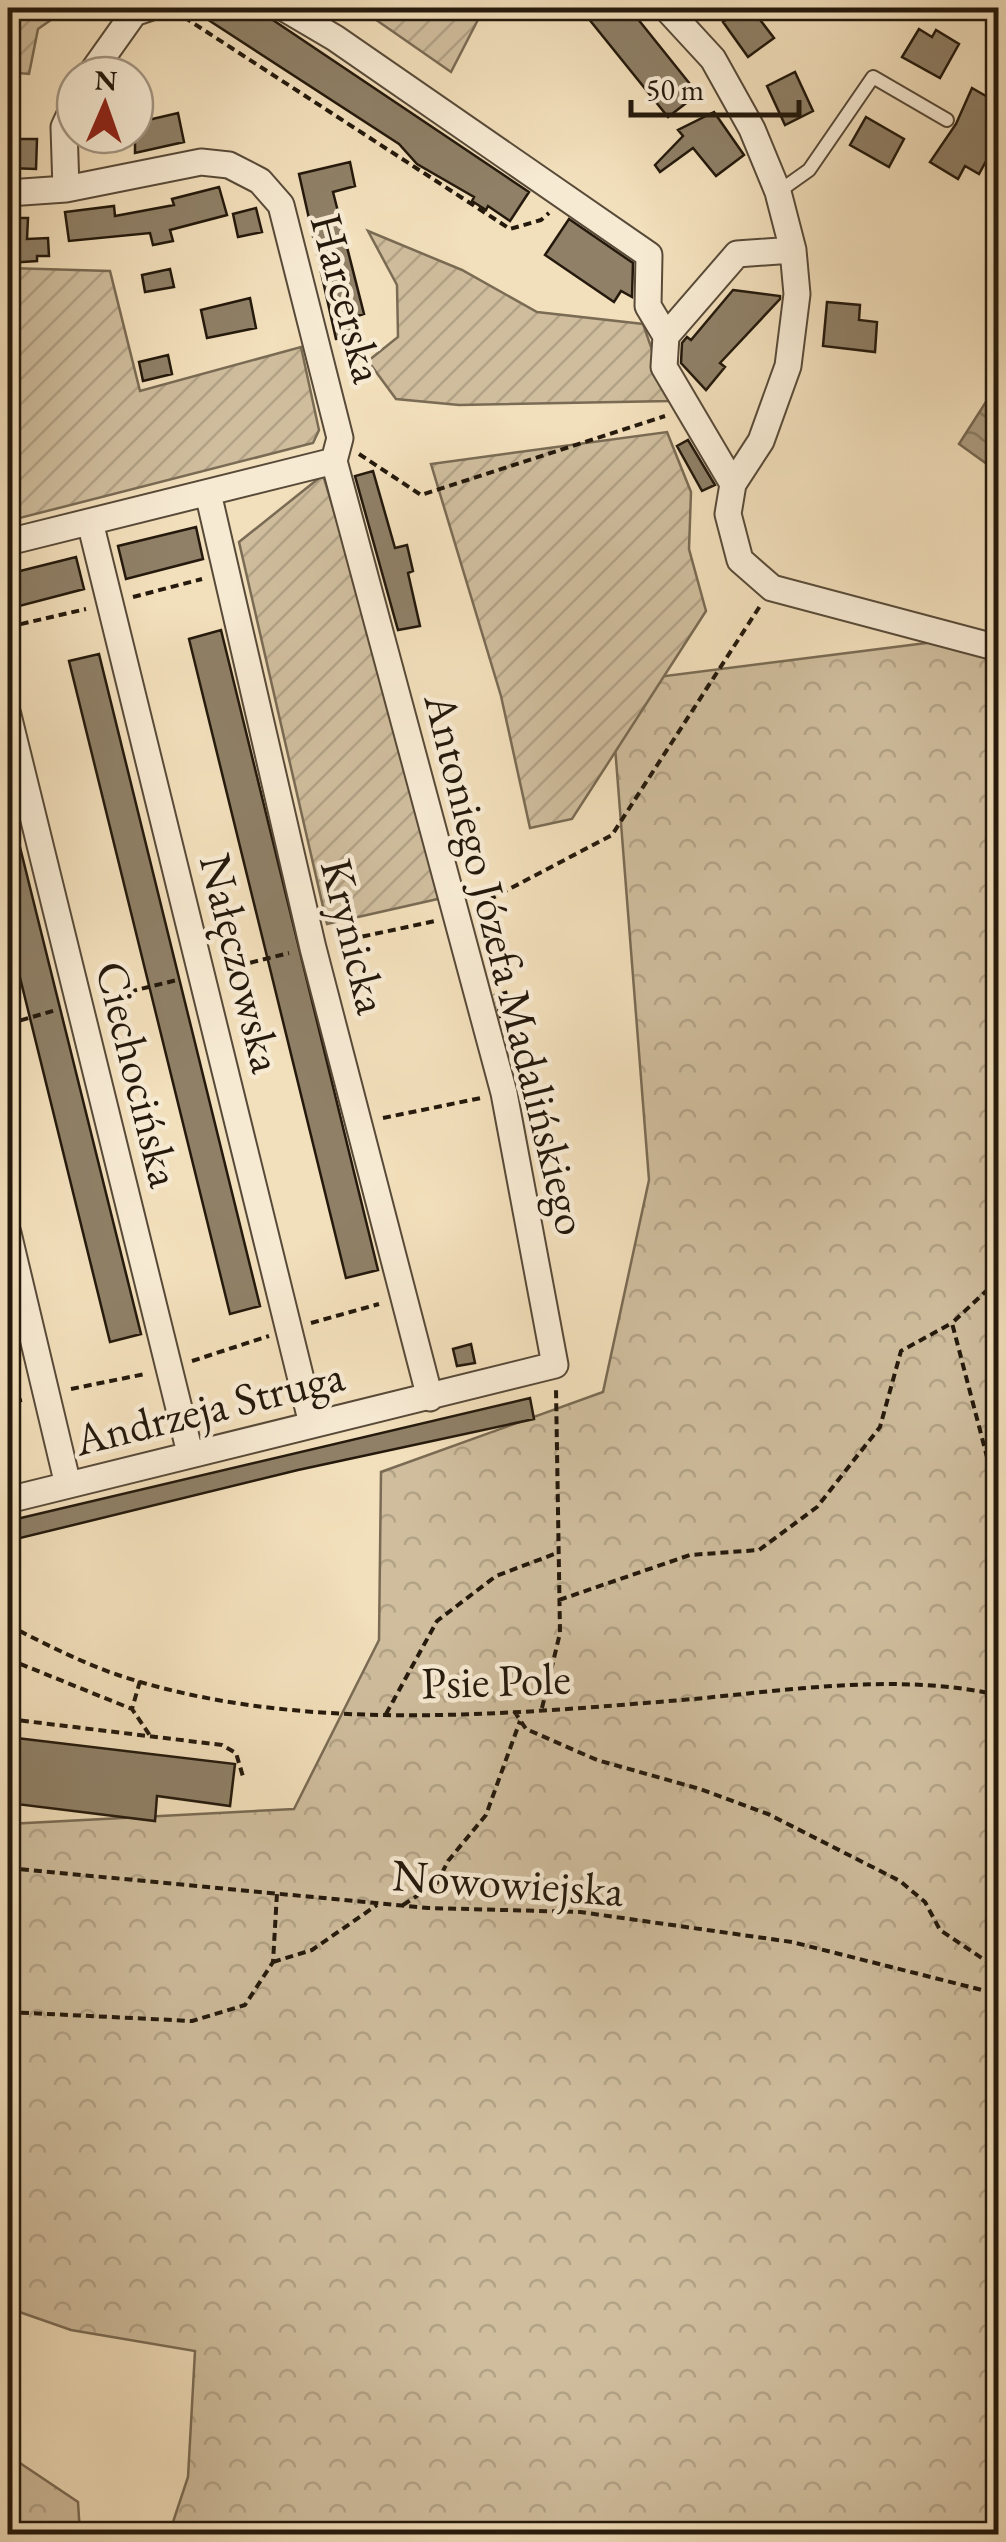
<svg xmlns="http://www.w3.org/2000/svg" width="1006" height="2542" font-family="'EB Garamond',serif">
	<style>
		.forest { fill: url(#forest-crowns); stroke: #7a6b54; stroke-width: 2.5 }
		.garden { fill: url(#garden-furrows); stroke: #7a6b54; stroke-width: 2.5 }
		.water { fill: url(#water-waves); stroke: #766852; stroke-width: 2.5 }
		.building { fill: #8f8067; stroke: #24190c; stroke-width: 2.5 }
		.lines { fill: none; stroke-linecap: round; stroke-linejoin: round }
		.service-casing { stroke: #584a38; stroke-width: 16 }
		.minor-casing { stroke: #584a38; stroke-width: 29 }
		.path { stroke: #24190c; stroke-width: 4; stroke-dasharray: 8 5; stroke-linecap: butt }
		.service { stroke: #f7ead3; stroke-width: 12 }
		.minor { stroke: #f7ead3; stroke-width: 25 }
		.labels { text-anchor: middle; dominant-baseline: central; stroke-width: 9; stroke-linejoin: round; paint-order: stroke }
		.street-label { font-size: 45px; fill: #24190c; stroke: #f7ead3 }
	</style>
	<defs>
		<pattern id="forest-crowns" width="20" height="18" patternUnits="userSpaceOnUse" patternTransform="scale(2.5)"><rect width="20" height="18" fill="#cfbd9d"/><path d="M2 6a3 3 0 1 1 6 0M12 15a3 3 0 1 1 6 0" fill="none" stroke="#b2a286"/></pattern>
		<pattern id="garden-furrows" width="10" height="10" patternUnits="userSpaceOnUse" patternTransform="scale(2.5)"><rect width="10" height="10" fill="#cfbd9d"/><path d="M-1 1l2-2M0 10L10 0M9 11l2-2" fill="none" stroke="#b2a286"/></pattern>
		<pattern id="water-waves" width="16" height="10" patternUnits="userSpaceOnUse" patternTransform="scale(2.5)"><rect width="16" height="10" fill="#ac9c80"/><path d="M0 5q4-4 8 0t8 0" fill="none" stroke="#8c7e67"/></pattern>
	</defs>
	<rect width="100%" height="100%" fill="#f2dfbb"/>
	<filter id="stains"><feTurbulence type="fractalNoise" baseFrequency=".002" numOctaves="4"/><feColorMatrix values="0 0 0 0 .2 0 0 0 0 .09 0 0 0 0 .02 0 0 0 .5 -.17"/></filter>
	<radialGradient id="worn" r=".72"><stop offset=".6" stop-color="#630" stop-opacity="0"/><stop offset="1" stop-color="#630" stop-opacity=".3"/></radialGradient>
	<path class="forest" d="M998,634V2534H169L188,2477L195,2351L71,2330L8,2308V1824L294,1809L379,1640L381,1472L603,1392L649,1180L610,683Z
		M8,2455L78,2502L80,2534H8Z"/>
	<path class="garden" d="M8,8H68L38,29L29,74L8,72Z
		M359,8H484L451,72Z
		M368,231L462,270L537,312L643,324L670,401L459,405L396,399L368,361L398,337L397,285Z
		M8,268L110,271L140,391L301,347L319,430L313,443L8,521Z
		M667,432L691,492L689,549L706,611L572,819L530,828L501,696L431,464Z
		M323,475L451,896L327,924L239,542Z"/>
	<path class="water" d="M998,383V472L959,444Z"/>
	<path class="building" d="M190,8H255L529,192L510,221L488,206L486,210L472,201L474,197L417,164L399,144Z
		M580,8H629L698,94L668,117Z
		M742,8H751L774,38L748,57L723,22Z
		M919,29L932,37L936,30L959,44L940,78L902,57Z
		M795,72L813,111L785,125L767,86Z
		M972,88L998,103V139L979,174L965,166L958,179L930,162L956,124Z
		M714,112L744,155L716,176L693,148L660,172L655,165L683,136L678,130Z
		M178,113L184,142L135,153V123Z
		M866,117L904,139L889,167L850,145Z
		M8,139H37L36,169L8,168Z
		M350,162L355,186L333,192L364,314L351,318L354,338L336,339L299,174Z
		M219,187L227,215L170,230L173,241L153,245L150,233L69,241L65,212L114,206L115,216L174,205L172,199Z
		M256,208L262,232L238,237L233,214Z
		M8,218H28L27,239L48,238L49,256H37V261L8,263Z
		M569,219L633,263L632,297L621,291L614,302L545,255Z
		M170,269L174,287L145,292L142,275Z
		M733,290L780,296V299L720,363L725,367L706,390L681,363L682,343L687,337L691,340Z
		M250,298L256,328L207,338L201,310Z
		M827,302L860,305L859,320L877,322L875,352L823,346Z
		M168,355L172,374L143,381L139,362Z
		M688,440L715,485L702,491L677,446Z
		M373,471L395,548L407,545L413,571L408,573L420,626L398,630L355,476Z
		M196,527L203,559L126,579L118,546Z
		M76,557L84,589L8,609V574Z
		M221,630L378,1270L346,1278L189,639Z
		M99,654L260,1306L230,1314L69,661Z
		M14,823L141,1334L110,1342L8,929V824Z
		M506,992L511,1014L500,1017L495,995Z
		M471,1344L475,1363L457,1366L453,1349Z
		M530,1398L534,1419L298,1470L8,1541V1521Z
		M8,1737L235,1764L230,1806L157,1796L155,1821L8,1803Z"/>
	<g class="lines">
		<g class="service-casing">
			<path id="service" d="M778,192L809,170L873,77L947,120"/>
		</g>
		<g class="minor-casing">
			<path id="minor" d="M284,8L335,38L649,255L648,306L666,336L737,254L793,250
				M666,8L713,59L752,129L778,192L793,250L797,294L788,366L761,441L733,484L728,514L740,560L772,588L998,648
				M90,75L134,13L149,8
				M66,189L64,127L75,103
				M8,193L66,189L201,162L229,165L260,181L281,205L340,438L334,461L504,1093L555,1365L8,1500
				M666,336L664,367L733,484
				M208,493L313,948L430,1398
				M90,522L312,1424
				M8,542L334,461
				M8,715L190,1453
				M8,1233L68,1485"/>
		</g>
		<path class="path" d="M173,10L510,229L541,220L549,213
			M359,454L421,495L665,416
			M133,597L202,579
			M8,627L86,609
			M477,906L612,835L760,606
			M337,942L435,921
			M225,969L289,953
			M104,998L177,980
			M8,1024L56,1010
			M383,1118L481,1098
			M998,1280L952,1323L998,1499
			M311,1323L379,1304
			M192,1361L269,1336
			M71,1389L145,1374
			M8,1403L22,1400
			M559,1600L690,1555L759,1550L817,1507L880,1427L901,1351L952,1323
			M8,1625C43,1643 80,1662 118,1675C296,1734 498,1715 682,1700C786,1691 895,1672 998,1695
			M8,1659L132,1709
			M140,1681L132,1709L151,1737
			M542,1708L560,1633L556,1389
			M514,1711L526,1729L597,1760L700,1789L768,1814L900,1881L925,1902L940,1930L998,1969
			M386,1714L437,1621L496,1576L557,1553
			M8,1719L222,1745L236,1753L244,1780
			M8,1868L428,1908L580,1912L792,1942L998,1994
			M403,1905L437,1883L448,1861L486,1815L520,1721
			M273,1962L312,1950L377,1905
			M8,2012L192,2021L245,2005L273,1962L277,1893"/>
		<use href="#service" class="service"/>
		<use href="#minor" class="minor"/>
	</g>
	<g class="labels">
		<g class="street-label">
			<text transform="translate(348 298) rotate(75)">Harcerska</text>
			<text transform="translate(355 936) rotate(76)">Krynicka</text>
			<text transform="translate(242 963) rotate(76)">Nałęczowska</text>
			<text transform="translate(507 964) rotate(76)">Antoniego Józefa Madalińskiego</text>
			<text transform="translate(139 1074) rotate(76)">Ciechocińska</text>
			<text transform="translate(209 1407) rotate(-14)">Andrzeja Struga</text>
			<text transform="translate(496 1680) rotate(-2)">Psie Pole</text>
			<text transform="translate(508 1882) rotate(4)">Nowowiejska</text>
		</g>
	</g>
	<rect width="1006" height="2542" fill="none" stroke="#f2dfbb" stroke-width="40"/>
	<rect x="10" y="10" width="986" height="2522" fill="none" stroke="#24190c" stroke-width="5"/>
	<rect x="20" y="20" width="966" height="2502" fill="none" stroke="#24190c" stroke-width="2.5"/>
	<g transform="translate(105 105) rotate(2)"><circle r="48" fill="#f7ead3" stroke="#a39683" stroke-width="2.5"/>
	<path d="M0-8L18 38L0 25L-18 38Z" fill="#8f2418"/>
	<text y="-15" font-size="28" font-weight="bold" text-anchor="middle" fill="#24190c">N</text>
	</g>
	<path d="M631 100v15h168v-15" fill="none" stroke="#24190c" stroke-width="5"/>
	<text x="646" y="100" font-size="30" fill="#24190c" stroke="#f7ead3" stroke-width="8" paint-order="stroke">50 m</text>
	<rect width="100%" height="100%" filter="url(#stains)"/>
	<rect width="100%" height="100%" fill="url(#worn)"/>
</svg>
